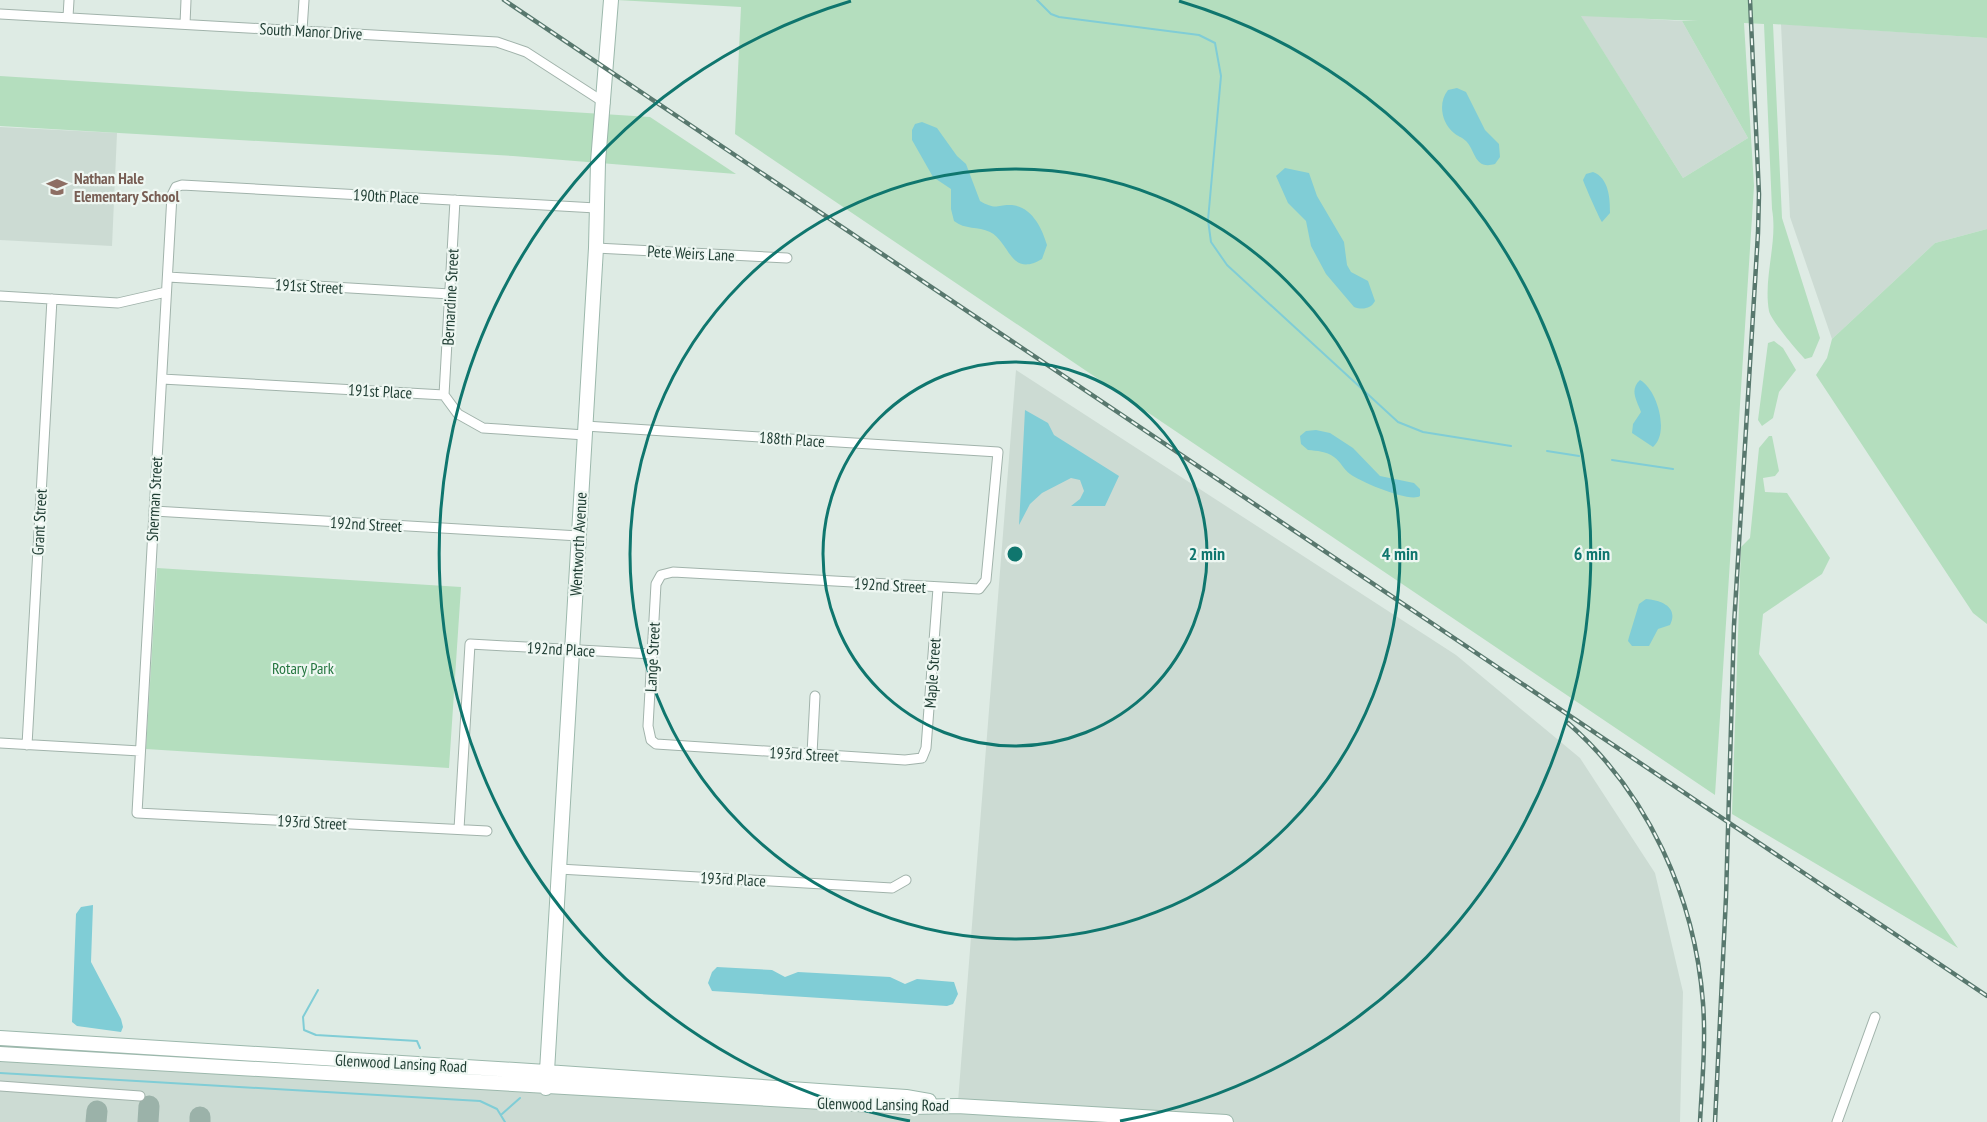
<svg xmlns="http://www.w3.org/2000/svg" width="1987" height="1122" font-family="'PT Sans Narrow',sans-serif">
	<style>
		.built { fill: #ccdbd3 }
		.green { fill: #b4debe; fill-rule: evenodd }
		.water { fill: #80cdd6 }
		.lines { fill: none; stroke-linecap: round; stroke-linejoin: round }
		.stream { stroke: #80cdd6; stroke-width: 2 }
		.taxiway { stroke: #9bb2a9; stroke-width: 21 }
		.street-casing { stroke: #a1b3ab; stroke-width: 11 }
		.secondary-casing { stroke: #9cb8ac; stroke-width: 16 }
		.street { stroke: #fff; stroke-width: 9 }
		.secondary { stroke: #fff; stroke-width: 14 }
		.rail-casing { stroke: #58786e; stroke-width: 4.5 }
		.rail { stroke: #eef7f2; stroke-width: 2; stroke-dasharray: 7; stroke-linecap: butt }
		.ring { fill: none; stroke: #0f766e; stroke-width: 3 }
		.labels { text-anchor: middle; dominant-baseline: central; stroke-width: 4.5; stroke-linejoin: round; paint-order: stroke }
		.street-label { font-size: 16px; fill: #1e3c32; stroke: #eef7f2 }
		.education-label { font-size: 16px; font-weight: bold; fill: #785e54; stroke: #eef7f2; text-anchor: start }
		.park-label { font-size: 16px; fill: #257640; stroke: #eef7f2 }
		.centre { fill: #0f766e; stroke: #eef7f2; stroke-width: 3 }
		.ring-label { font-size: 18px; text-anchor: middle; font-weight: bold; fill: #0f766e; stroke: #eef7f2; stroke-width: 4.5; stroke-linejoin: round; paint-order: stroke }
	</style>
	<rect width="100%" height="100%" fill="#deebe4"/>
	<path class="built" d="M1580,15L1682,21L1748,138L1683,178Z
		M1781,24L1987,38V229L1935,243L1832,339L1790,217Z
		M0,127L117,133L112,246L0,240Z
		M1016,370L1456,655L1580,758L1655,873L1683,992L1680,1122H0V1058L957,1114Z"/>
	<path class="green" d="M617,0H1987V38L1773,24L1782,218L1820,338L1812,357L1805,359C1798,352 1770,319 1769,311C1763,277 1778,243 1772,209L1764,24L1744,23L1754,186L1715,795L735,134L741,7ZM1581,16L1698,21H1682L1748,138L1683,178Z
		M0,76L650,117L736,174L513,156L0,126Z
		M1987,229V624L1973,613L1816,375L1827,358L1832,339L1935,243Z
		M1774,341L1783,348L1796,370L1779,392L1773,418L1762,426L1758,420L1768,343Z
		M1769,436H1772L1779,471L1775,476L1763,478L1765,492L1787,493L1830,558L1822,574L1763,614L1759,654L1958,948L1732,814L1741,547L1750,538L1759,448Z
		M157,568L461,587L449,768L146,749Z"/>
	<path class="water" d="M1457,88L1466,92L1485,130L1499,144L1500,157L1495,164C1474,170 1476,151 1466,141C1462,137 1457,136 1454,133C1441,123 1438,102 1448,90Z
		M922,122L937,128L957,156L966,164L980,201C997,211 997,204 1012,205C1032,207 1042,228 1047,245L1042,259C1010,278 1010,242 990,232C978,226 965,230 954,221L951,209V189L933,177L912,140V130L915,124Z
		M1285,168L1309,173L1317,196L1344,242L1347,265L1351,272L1368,281L1375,301C1371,309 1362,310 1354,307L1326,274L1311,246L1306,221L1288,203L1276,176Z
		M1593,172C1609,178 1610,198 1610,213L1602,222C1600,220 1585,186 1583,180L1586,174Z
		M1640,380C1657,389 1670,433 1653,447L1632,433L1633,424L1641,412C1637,401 1629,390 1640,380Z
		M1025,410L1048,423L1054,435L1119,476L1105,506H1071L1080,499L1084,491L1080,480L1071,478L1042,493L1030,504L1019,525Z
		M1316,430L1330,433L1353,448L1380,476L1414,483L1420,489V496C1410,503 1361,482 1350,474C1344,470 1341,462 1334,457C1326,451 1317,451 1308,450L1301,444L1300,436L1306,431Z
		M1646,599C1661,600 1679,607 1670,625L1658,629L1649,646H1632L1628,641L1629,637L1639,604Z
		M93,905L91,962L121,1019L123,1027L121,1032L77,1026L72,1022L76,914L81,907Z
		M717,967L772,970L785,977L798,972L890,977L905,984L917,979L954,982L958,994L953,1004L947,1006L712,991L708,983L712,972Z"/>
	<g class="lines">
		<path class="stream" d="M1037,0L1051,14L1059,17L1199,35L1215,43L1221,76L1208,220L1211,242L1227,265L1398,422L1423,432L1511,446
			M1547,451L1579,456
			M1612,460L1673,469
			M318,990L303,1017L304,1030L316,1035L417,1041L420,1048
			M0,1073L480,1101L497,1109L505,1122
			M502,1114L520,1098"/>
		<path class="taxiway" d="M96,1122L97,1111
			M148,1122L149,1106
			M200,1122V1117"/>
		<g class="street-casing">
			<path id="street" d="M0,14L497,42L526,52L605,103
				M68,17L69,0
				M185,24L186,0
				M302,30L304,0
				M596,248L787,258
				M168,277L450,294
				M0,296L118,303L166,292
				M162,379L444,395L458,414L483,428L585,435
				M444,395L455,200
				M585,426L998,452L986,580L979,589L673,572L661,575L656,584L648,726L651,740L656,744L905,760L922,758L926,748L938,588
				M154,511L579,536
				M0,743L140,751
				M27,745L52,299
				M812,754L815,696
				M459,829L470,644L652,654
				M487,831L137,813L172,195L176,187L182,185L596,208
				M559,869L892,888L906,880
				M0,1086L140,1096
				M1837,1122L1875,1017"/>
		</g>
		<g class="secondary-casing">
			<path id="secondary" d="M0,1038L546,1072L906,1097L929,1101
				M0,1054L908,1107L957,1106L1226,1122
				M546,1088L596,248L598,162L611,0"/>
		</g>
		<use href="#street" class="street"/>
		<use href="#secondary" class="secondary"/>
		<g class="rail-casing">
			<path id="rail" d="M504,0L1987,996
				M1568,723C1648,793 1695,897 1703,1003C1706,1043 1702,1083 1700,1122
				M1715,1122L1726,897L1734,625L1758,233L1759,194L1750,0"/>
		</g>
		<use href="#rail" class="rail"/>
	</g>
	<g class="ring">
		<circle cx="1015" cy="554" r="192"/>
		<circle cx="1015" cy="554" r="385"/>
		<path d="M910 1121A577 577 0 0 1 851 1M1179 1A577 577 0 0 1 1120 1121"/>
	</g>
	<defs>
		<g id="school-bare" transform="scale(1.62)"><path d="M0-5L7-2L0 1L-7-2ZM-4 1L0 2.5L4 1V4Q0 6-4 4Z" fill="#8d6e63" stroke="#eef7f2" stroke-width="2.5" paint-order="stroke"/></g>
	</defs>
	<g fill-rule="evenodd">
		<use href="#school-bare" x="57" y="187"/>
	</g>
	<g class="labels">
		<g class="street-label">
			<text transform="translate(311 31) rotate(3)">South Manor Drive</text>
			<text transform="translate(386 196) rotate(3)">190th Place</text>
			<text transform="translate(691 253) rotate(3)">Pete Weirs Lane</text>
			<text transform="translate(309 286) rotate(3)">191st Street</text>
			<text transform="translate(450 297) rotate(-87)">Bernardine Street</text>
			<text transform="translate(380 391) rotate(3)">191st Place</text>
			<text transform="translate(792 439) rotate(4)">188th Place</text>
			<text transform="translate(154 499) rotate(-87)">Sherman Street</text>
			<text transform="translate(39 522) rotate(-87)">Grant Street</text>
			<text transform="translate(366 524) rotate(3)">192nd Street</text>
			<text transform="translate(578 544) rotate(-87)">Wentworth Avenue</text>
			<text transform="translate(890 585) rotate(3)">192nd Street</text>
			<text transform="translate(561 649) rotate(3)">192nd Place</text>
			<text transform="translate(652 657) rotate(-87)">Lange Street</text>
			<text transform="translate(932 673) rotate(-86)">Maple Street</text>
			<text transform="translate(804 754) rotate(3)">193rd Street</text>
			<text transform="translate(312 822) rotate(3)">193rd Street</text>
			<text transform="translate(733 879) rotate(3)">193rd Place</text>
			<text transform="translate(401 1063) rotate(3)">Glenwood Lansing Road</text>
			<text transform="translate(883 1104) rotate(1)">Glenwood Lansing Road</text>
		</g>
		<g class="education-label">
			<text x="74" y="178">Nathan Hale<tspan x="74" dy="18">Elementary School</tspan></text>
		</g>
		<g class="park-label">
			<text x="303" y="668">Rotary Park</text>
		</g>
	</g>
	<circle cx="1015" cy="554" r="9" class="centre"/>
	<g class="ring-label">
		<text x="1207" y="560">2 min</text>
		<text x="1400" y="560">4 min</text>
		<text x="1592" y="560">6 min</text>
	</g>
</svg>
